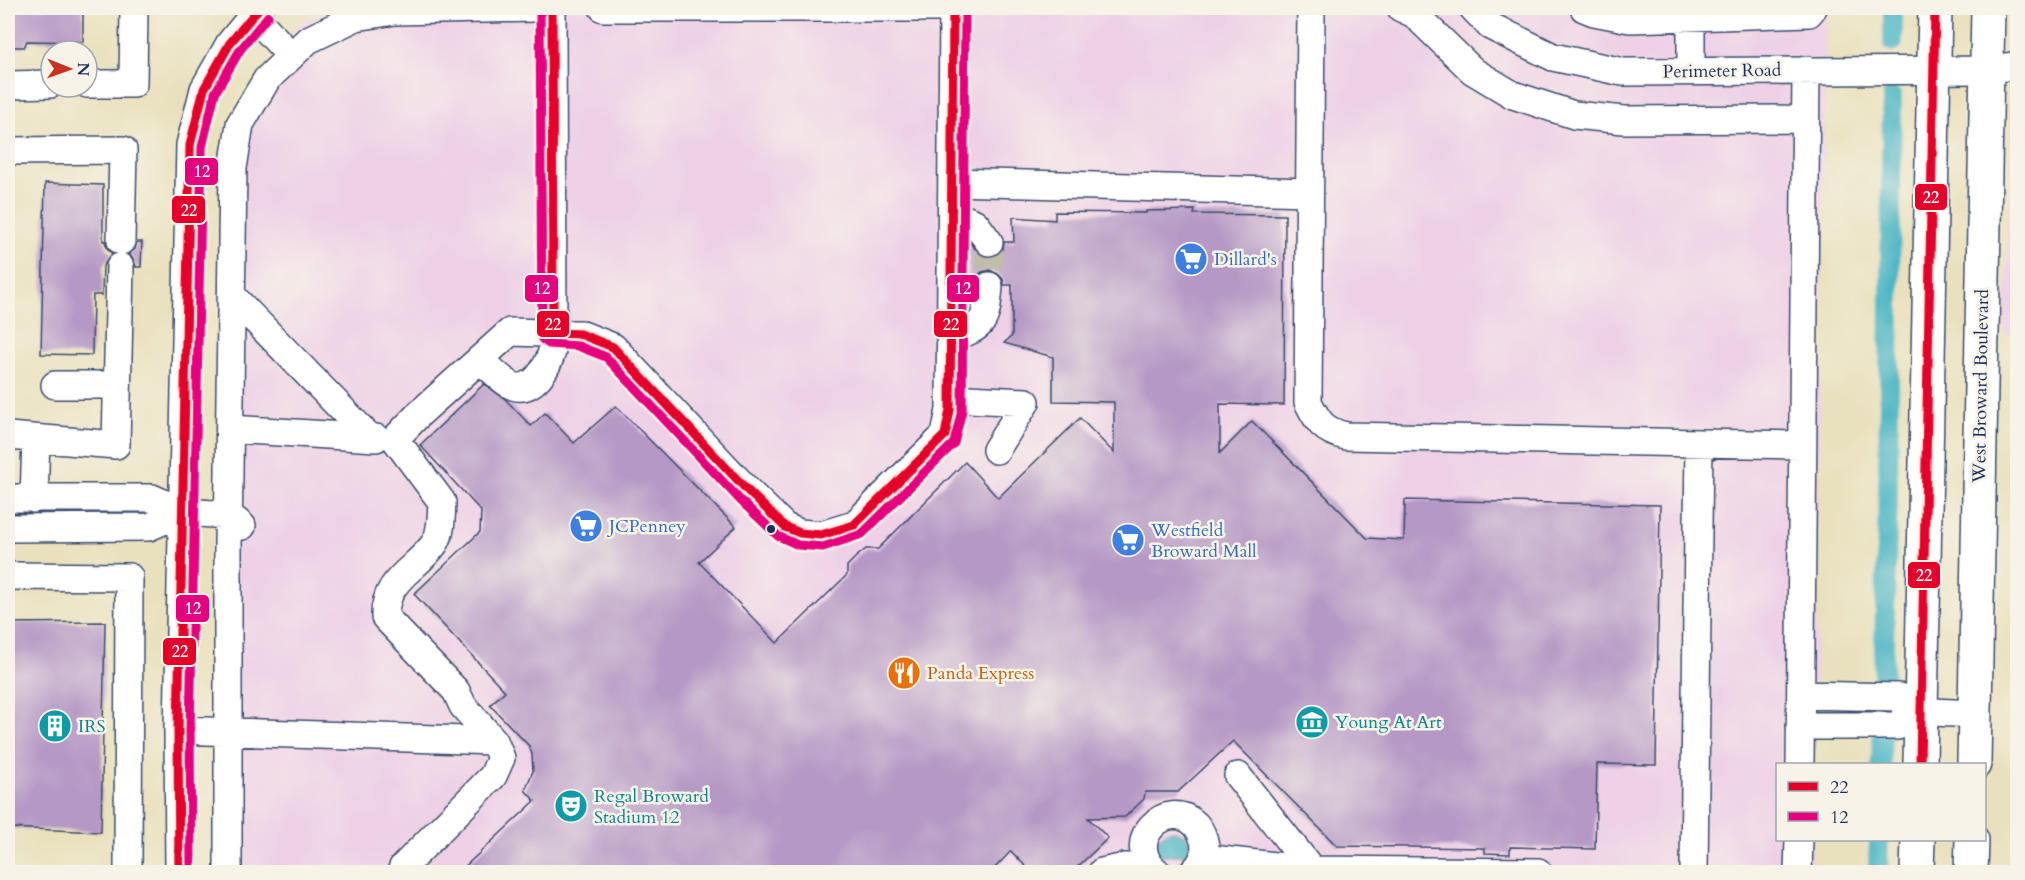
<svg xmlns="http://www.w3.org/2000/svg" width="2025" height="880" font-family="Cardo,serif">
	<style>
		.built { fill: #eed0e7 }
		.water { fill: #47b4c3; stroke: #317290; stroke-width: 1.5 }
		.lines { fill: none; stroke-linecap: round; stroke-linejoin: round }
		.canal { stroke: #47b4c3; stroke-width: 20 }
		.building { fill: #b598c5 }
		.minor-tunnel { stroke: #c0bdab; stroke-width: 27; stroke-dasharray: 27 14; stroke-linecap: butt }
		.minor-casing { stroke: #3a4a6c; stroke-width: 30 }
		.major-casing { stroke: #3a4a6c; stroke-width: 36 }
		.minor { stroke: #fff; stroke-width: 27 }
		.major { stroke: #fff; stroke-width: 33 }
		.bus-1-casing { stroke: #f7f3e8; stroke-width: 14 }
		.bus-2-casing { stroke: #f7f3e8; stroke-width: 14 }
		.bus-1 { stroke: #e4002b; stroke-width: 9 }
		.bus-2 { stroke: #e5007d; stroke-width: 9 }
		.bus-dot { fill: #1b2f5e; stroke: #f7f3e8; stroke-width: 2 }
		.labels { text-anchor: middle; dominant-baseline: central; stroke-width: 5; stroke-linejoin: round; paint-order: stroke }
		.street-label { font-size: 18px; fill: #1b2f5e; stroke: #f7f3e8 }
		.shop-label { font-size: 18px; fill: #366cbe; stroke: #f7f3e8; text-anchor: start }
		.food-label { font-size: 18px; fill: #c56008; stroke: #f7f3e8; text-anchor: start }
		.culture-label { font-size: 18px; fill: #0d838f; stroke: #f7f3e8; text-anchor: start }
		.line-badge { stroke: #f7f3e8; stroke-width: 2 }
		.badge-label { font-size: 16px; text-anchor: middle; font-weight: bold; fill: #fff }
	</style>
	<rect width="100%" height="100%" fill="#f7f3e8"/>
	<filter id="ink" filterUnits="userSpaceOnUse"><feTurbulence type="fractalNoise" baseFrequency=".0167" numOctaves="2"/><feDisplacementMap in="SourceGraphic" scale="12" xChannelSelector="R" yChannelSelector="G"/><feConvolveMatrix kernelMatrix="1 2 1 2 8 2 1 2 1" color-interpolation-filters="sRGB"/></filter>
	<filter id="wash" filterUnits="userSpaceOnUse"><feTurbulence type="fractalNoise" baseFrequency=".008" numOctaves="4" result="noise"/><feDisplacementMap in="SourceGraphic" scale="24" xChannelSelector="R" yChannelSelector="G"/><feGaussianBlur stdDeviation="1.35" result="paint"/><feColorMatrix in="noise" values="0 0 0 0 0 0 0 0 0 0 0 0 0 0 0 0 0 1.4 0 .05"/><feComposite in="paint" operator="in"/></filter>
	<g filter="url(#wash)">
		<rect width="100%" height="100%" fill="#e9e1be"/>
		<path class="built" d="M348,8H1826L1814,764H1778V840H1812V872H217L227,140L302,20Z
			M2015,87H2017L2018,335H2004Z"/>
		<path class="water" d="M1173,830L1187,836L1191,847L1187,855H1158C1155,841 1159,833 1173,830Z"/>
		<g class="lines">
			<path class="canal" d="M1893,42V8
				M1883,687L1888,492L1892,97
				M1881,764L1882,736
				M1878,872L1879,840"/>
		</g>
		<g id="blocks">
			<path class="building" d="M8,8H83V42L27,41L24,47H8Z
				M45,183L103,185V241H105L107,248L112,254L103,266L102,295H93L92,355L41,354Z
				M1195,210L1194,214L1285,215L1284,405L1220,404V453L1252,421L1367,538L1404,540L1405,500L1660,505L1656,765L1597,764L1595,849L1510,847V854L1485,853V848L1337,846L1233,741L1178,792H1145L1144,799L1125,817L1088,818L1108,838L1071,873H1032L1011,851L990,873H458L535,801L525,790L533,771L532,754L529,746L490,705L505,691L414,594L480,532L481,511L420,445L484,384L505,399L531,426L545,413L574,443L616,406L736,527L699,562L777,643L847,575V566L856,557L866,549H878L965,462L998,498L1080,418L1114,453V402L1053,401V357L1004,343L1012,336V285H1004L1003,279L998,274L990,270L982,272L976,277L973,286H969L968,241L982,256L991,258L999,254L1003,249L1004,242H1014L1013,217L1055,220V212L1146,213V211Z
				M137,242H142L141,267H136L134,260L129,254L135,249Z
				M105,622L101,832L8,828V623Z"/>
		</g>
	</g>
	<g filter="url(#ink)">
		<use href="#blocks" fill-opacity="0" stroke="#3a4a6c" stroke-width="1.5"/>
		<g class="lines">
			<path class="minor-tunnel" d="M989,242V286"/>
			<g class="minor-casing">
				<path id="minor" d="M603,8H959
					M1311,8L1308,402C1318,422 1323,431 1346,436L1802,445
					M1401,8L1414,14L1473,71L1513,95L1574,115L1624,120L1805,119
					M1473,8L1490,26L1553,57L1623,72L1987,70L2018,65
					M1584,8L1594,12L1630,19L1809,13L1813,8
					M253,15L291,56
					M1691,71V8
					M87,84H133L134,8
					M8,85L51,84
					M8,151L123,150L121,241
					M952,182L1309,192
					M952,214L975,223L989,242
					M232,296L369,437
					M950,338C986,327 986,321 989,286
					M480,359C489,367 499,378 509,384C532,398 551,363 553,346L552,8
					M55,385H117
					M950,398L1026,402L996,450
					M230,429L376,438
					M8,436L116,445L120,267
					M8,498H152L183,512L229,515L242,526
					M34,499L36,439
					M8,528L149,527L183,512
					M8,576L129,577L128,872
					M1801,695L1899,697L1911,711L1975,714
					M1800,726H1898L1911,711
					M178,730L494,741
					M1800,764L1806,70
					M1238,776L1312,870
					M1203,858L1312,870L1538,872
					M179,872L178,730L190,145L204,89L230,43L259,8
					M228,872V548L233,168L240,124L267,79L308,40L356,17L395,11L534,8
					M401,872L403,867L493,776L501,758L494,741L463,706L456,691L385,617C384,579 416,570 435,543C442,532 441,514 442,502L395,439L420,413L510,332L580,334L613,347L748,491L785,527L800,533L821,535L854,525L945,435L950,410L953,8
					M1102,872L1125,867H1151
					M1157,872C1120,843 1167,795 1196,825C1201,831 1204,838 1205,846C1205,855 1201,865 1194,871
					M1694,872L1699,443
					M1798,872L1799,840"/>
			</g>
			<g class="major-casing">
				<path id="major" d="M1920,764L1935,8
					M1974,764L1988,8
					M1917,872L1918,840
					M1971,872L1972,840"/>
			</g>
			<use href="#minor" class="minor"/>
			<use href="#major" class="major"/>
			<g class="bus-1-casing">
				<path id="bus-1" d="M552,8L553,333L580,334L613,347L748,491L785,527L800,533L821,535L854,525L945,435L950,410L953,8
					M1920,764L1935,8
					M179,872L178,730L190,145L204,89L230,43L259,8"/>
			</g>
			<g class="bus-2-casing">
				<path id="bus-2" d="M540,8L542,339L549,344L578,346L606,357L740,500L778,536L798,545L823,547L862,534L954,443L962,410L965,8
					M191,872L190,730L202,147L215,93L240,50L268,16"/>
			</g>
			<use href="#bus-1" class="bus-1"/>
			<use href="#bus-2" class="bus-2"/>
		</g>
	</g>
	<defs>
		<g id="supermarket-disc" transform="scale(1.725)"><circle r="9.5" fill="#3f7fe0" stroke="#f7f3e8"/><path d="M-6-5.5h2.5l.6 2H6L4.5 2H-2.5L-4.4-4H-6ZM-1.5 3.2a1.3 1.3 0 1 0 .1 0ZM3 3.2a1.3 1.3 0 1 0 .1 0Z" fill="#fff"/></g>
		<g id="restaurant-disc" transform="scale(1.725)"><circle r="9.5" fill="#e8710a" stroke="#f7f3e8"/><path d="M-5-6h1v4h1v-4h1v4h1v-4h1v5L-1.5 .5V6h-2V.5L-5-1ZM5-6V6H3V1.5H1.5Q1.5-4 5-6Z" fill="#fff"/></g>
		<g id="museum-disc" transform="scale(1.725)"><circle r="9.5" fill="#0f9aa8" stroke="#f7f3e8"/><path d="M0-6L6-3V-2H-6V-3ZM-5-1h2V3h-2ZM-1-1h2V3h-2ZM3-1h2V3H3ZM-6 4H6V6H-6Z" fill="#fff"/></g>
		<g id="building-disc" transform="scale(1.725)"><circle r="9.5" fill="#0f9aa8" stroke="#f7f3e8"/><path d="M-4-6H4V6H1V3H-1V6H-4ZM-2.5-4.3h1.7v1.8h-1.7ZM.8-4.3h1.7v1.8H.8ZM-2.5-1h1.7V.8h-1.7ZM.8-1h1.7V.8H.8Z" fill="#fff"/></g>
		<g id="theatre-disc" transform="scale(1.725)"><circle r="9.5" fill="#0f9aa8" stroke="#f7f3e8"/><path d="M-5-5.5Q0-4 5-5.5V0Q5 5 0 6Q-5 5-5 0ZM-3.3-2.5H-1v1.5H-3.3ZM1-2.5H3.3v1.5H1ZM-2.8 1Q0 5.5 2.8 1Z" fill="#fff"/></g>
	</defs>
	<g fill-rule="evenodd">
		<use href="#supermarket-disc" x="1191" y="259"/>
		<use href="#supermarket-disc" x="586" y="526"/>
		<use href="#supermarket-disc" x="1128" y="540"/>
		<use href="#restaurant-disc" x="904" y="673"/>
		<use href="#museum-disc" x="1312" y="722"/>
		<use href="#building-disc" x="55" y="726"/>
		<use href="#theatre-disc" x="571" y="806"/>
	</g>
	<circle class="bus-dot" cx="771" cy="529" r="5"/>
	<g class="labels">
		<g class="street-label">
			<text transform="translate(1722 71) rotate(-1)">Perimeter Road</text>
			<text transform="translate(1981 386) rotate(-89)">West Broward Boulevard</text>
		</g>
		<g class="shop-label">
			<text x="1214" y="259">Dillard's</text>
			<text x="609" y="526">JCPenney</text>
			<text x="1151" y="530">Westfield<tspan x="1151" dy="21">Broward Mall</tspan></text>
		</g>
		<g class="food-label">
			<text x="927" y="673">Panda Express</text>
		</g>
		<g class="culture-label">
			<text x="1335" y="722">Young At Art</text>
			<text x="78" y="726">IRS</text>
			<text x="594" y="796">Regal Broward<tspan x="594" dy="21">Stadium 12</tspan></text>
		</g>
	</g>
	<g class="line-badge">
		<rect x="184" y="157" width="35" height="29" rx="6" fill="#e5007d"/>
		<rect x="1914" y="183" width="34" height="28" rx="6" fill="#e4002b"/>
		<rect x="171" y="195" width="35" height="29" rx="6" fill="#e4002b"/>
		<rect x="946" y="274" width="34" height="29" rx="6" fill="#e5007d"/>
		<rect x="524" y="274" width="35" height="29" rx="6" fill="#e5007d"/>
		<rect x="933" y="310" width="35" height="28" rx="6" fill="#e4002b"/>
		<rect x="536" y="310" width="34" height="28" rx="6" fill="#e4002b"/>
		<rect x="1907" y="561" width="34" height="28" rx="6" fill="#e4002b"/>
		<rect x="175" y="594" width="35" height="29" rx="6" fill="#e5007d"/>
		<rect x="162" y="637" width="35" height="29" rx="6" fill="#e4002b"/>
	</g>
	<g class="badge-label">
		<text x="202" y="177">12</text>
		<text x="1931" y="203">22</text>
		<text x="189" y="216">22</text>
		<text x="963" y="294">12</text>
		<text x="542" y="294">12</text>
		<text x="951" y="330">22</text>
		<text x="553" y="330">22</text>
		<text x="1924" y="581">22</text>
		<text x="193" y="614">12</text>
		<text x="180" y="657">22</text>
	</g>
	<rect width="2025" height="880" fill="none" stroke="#f7f3e8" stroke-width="30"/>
	<rect x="1776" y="763" width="210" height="78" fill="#f7f3e8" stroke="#9fa5b1" stroke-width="1.5"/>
	<rect x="1788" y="782" width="30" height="9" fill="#e4002b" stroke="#9fa5b1" stroke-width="1.5"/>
	<text x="1830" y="793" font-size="18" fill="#1b2f5e">22</text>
	<rect x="1788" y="812" width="30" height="9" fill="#e5007d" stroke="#9fa5b1" stroke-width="1.5"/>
	<text x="1830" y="823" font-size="18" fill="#1b2f5e">12</text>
	<g transform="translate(69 69) rotate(91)"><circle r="28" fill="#f7f3e8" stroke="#9fa5b1" stroke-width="1.5"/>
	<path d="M0-4.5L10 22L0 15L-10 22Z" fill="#c8321e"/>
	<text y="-9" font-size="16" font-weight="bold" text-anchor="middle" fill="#1b2f5e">N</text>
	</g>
</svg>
